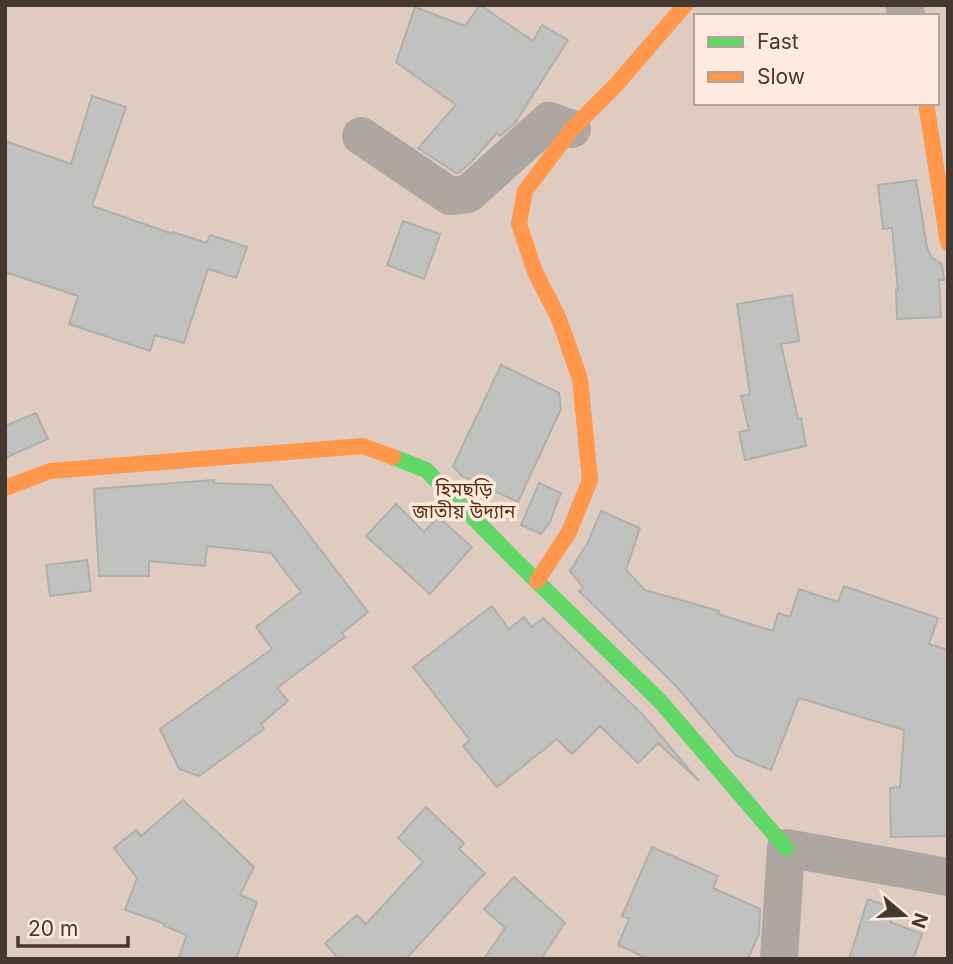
<svg xmlns="http://www.w3.org/2000/svg" width="953" height="964" font-family="Inter,'Noto Sans Bengali',sans-serif">
	<style>
		.green { fill: #dfcbbf; fill-rule: evenodd }
		.building { fill: #c0c0be; stroke: #afafac; stroke-width: 2 }
		.lines { fill: none; stroke-linecap: round; stroke-linejoin: round }
		.street { stroke: #ada6a1; stroke-width: 38 }
		.fast { stroke: #63d668; stroke-width: 16 }
		.slow { stroke: #ff974d; stroke-width: 16 }
		.labels { text-anchor: middle; dominant-baseline: central; stroke-width: 7; stroke-linejoin: round; paint-order: stroke }
		.park-label { font-size: 19px; fill: #5b2e0d; stroke: #feeadf }
	</style>
	<rect width="100%" height="100%" fill="#eeddd3"/>
	<path class="green" d="M5,5H948V959H5ZM696,16H937V103H696Z"/>
	<path class="building" d="M480,5L533,41L542,25L568,40L515,123L500,136L497,133L472,161L459,173H456L418,148L456,105L396,62L415,7L465,26Z
		M92,96L126,107L92,206L173,234V232L207,243L210,235L247,247L236,278L208,269L184,343L155,335L150,351L69,324L78,296L5,272V141L71,164Z
		M916,180L927,247L931,257L942,264L944,280H939L941,317L897,319L896,290H898L892,228L883,229L878,185Z
		M403,221L440,234L424,279L387,265Z
		M792,295L799,341L781,344L798,419L801,418L806,446L745,460L739,432L749,430L741,396L750,394L737,304Z
		M501,365L559,393L561,409L518,502L462,476L453,466Z
		M36,413L48,439L5,458V426Z
		M214,480V483L271,485L368,612L342,633L345,637L277,688L288,701L261,724L264,729L199,776L179,769L160,729L272,649L256,627L301,592L271,553L207,546L205,566L149,561V576H99L94,489Z
		M539,483L561,493L550,522L541,534L521,525Z
		M396,504L424,532L438,517L472,547L430,594L366,536Z
		M601,511L640,528L626,570L645,590L719,611L718,614L773,631L778,613L790,617L799,589L838,602L844,586L938,618L929,644L948,650V836L891,837L890,788L900,787L904,730L799,698L771,770L736,756L675,685L579,591L583,588L570,571L587,544Z
		M87,560L91,591L50,596L46,565Z
		M492,606L509,629L524,617L532,627L543,618L644,716L699,781L658,743L638,763L600,726L572,754L557,739L497,787L463,746L470,740L413,667Z
		M183,800L254,867L240,895L257,902L236,959H178L187,935L164,926L165,924L125,910L137,878L114,848L136,830L141,836Z
		M426,807L464,843L459,849L485,873L406,959H334L336,956L325,943L357,915L366,924L423,862L398,838Z
		M652,847L718,876L713,888L760,909L759,934L748,959H648L618,945L629,919L622,916Z
		M514,877L565,923L541,959H484L505,928L484,909Z
		M868,899L895,909L890,922L922,934L913,959H849Z"/>
	<g class="lines">
		<path class="street" d="M904,5L906,16
			M361,136L450,196L468,194L549,121L572,129
			M779,959L786,848L948,877"/>
		<path class="fast" d="M393,457L426,470L513,558L660,701L786,848"/>
		<path class="slow" d="M926,103L948,243
			M5,488L50,471L363,446L393,457
			M537,581L569,532L590,480L580,379L559,319L535,272L519,224L525,191L572,129L615,86L685,5"/>
	</g>
	<g class="labels">
		<g class="park-label">
			<text x="464" y="489">হিমছড়ি<tspan x="464" dy="22">জাতীয় উদ্যান</tspan></text>
		</g>
	</g>
	<rect width="953" height="964" fill="none" stroke="#443830" stroke-width="14"/>
	<rect x="694" y="14" width="245" height="91" fill="#feeadf" stroke="#b4a399" stroke-width="2"/>
	<rect x="708" y="37" width="35" height="10" fill="#63d668" stroke="#b4a399" stroke-width="2"/>
	<text x="757" y="49" font-size="21" fill="#443830">Fast</text>
	<rect x="708" y="72" width="35" height="10" fill="#ff974d" stroke="#b4a399" stroke-width="2"/>
	<text x="757" y="84" font-size="21" fill="#443830">Slow</text>
	<g transform="translate(904 915) rotate(109)" stroke="#feeadf" stroke-width="5" paint-order="stroke">
	<path d="M0-5L12 26L0 18L-12 26Z" fill="#443830"/>
	<text y="-10" font-size="19" font-weight="bold" text-anchor="middle" fill="#443830">N</text>
	</g>
	<path d="M18 936v10h110v-10" fill="none" stroke="#443830" stroke-width="3.5"/>
	<text x="28" y="936" font-size="21" fill="#443830" stroke="#feeadf" stroke-width="5" paint-order="stroke">20 m</text>
</svg>
